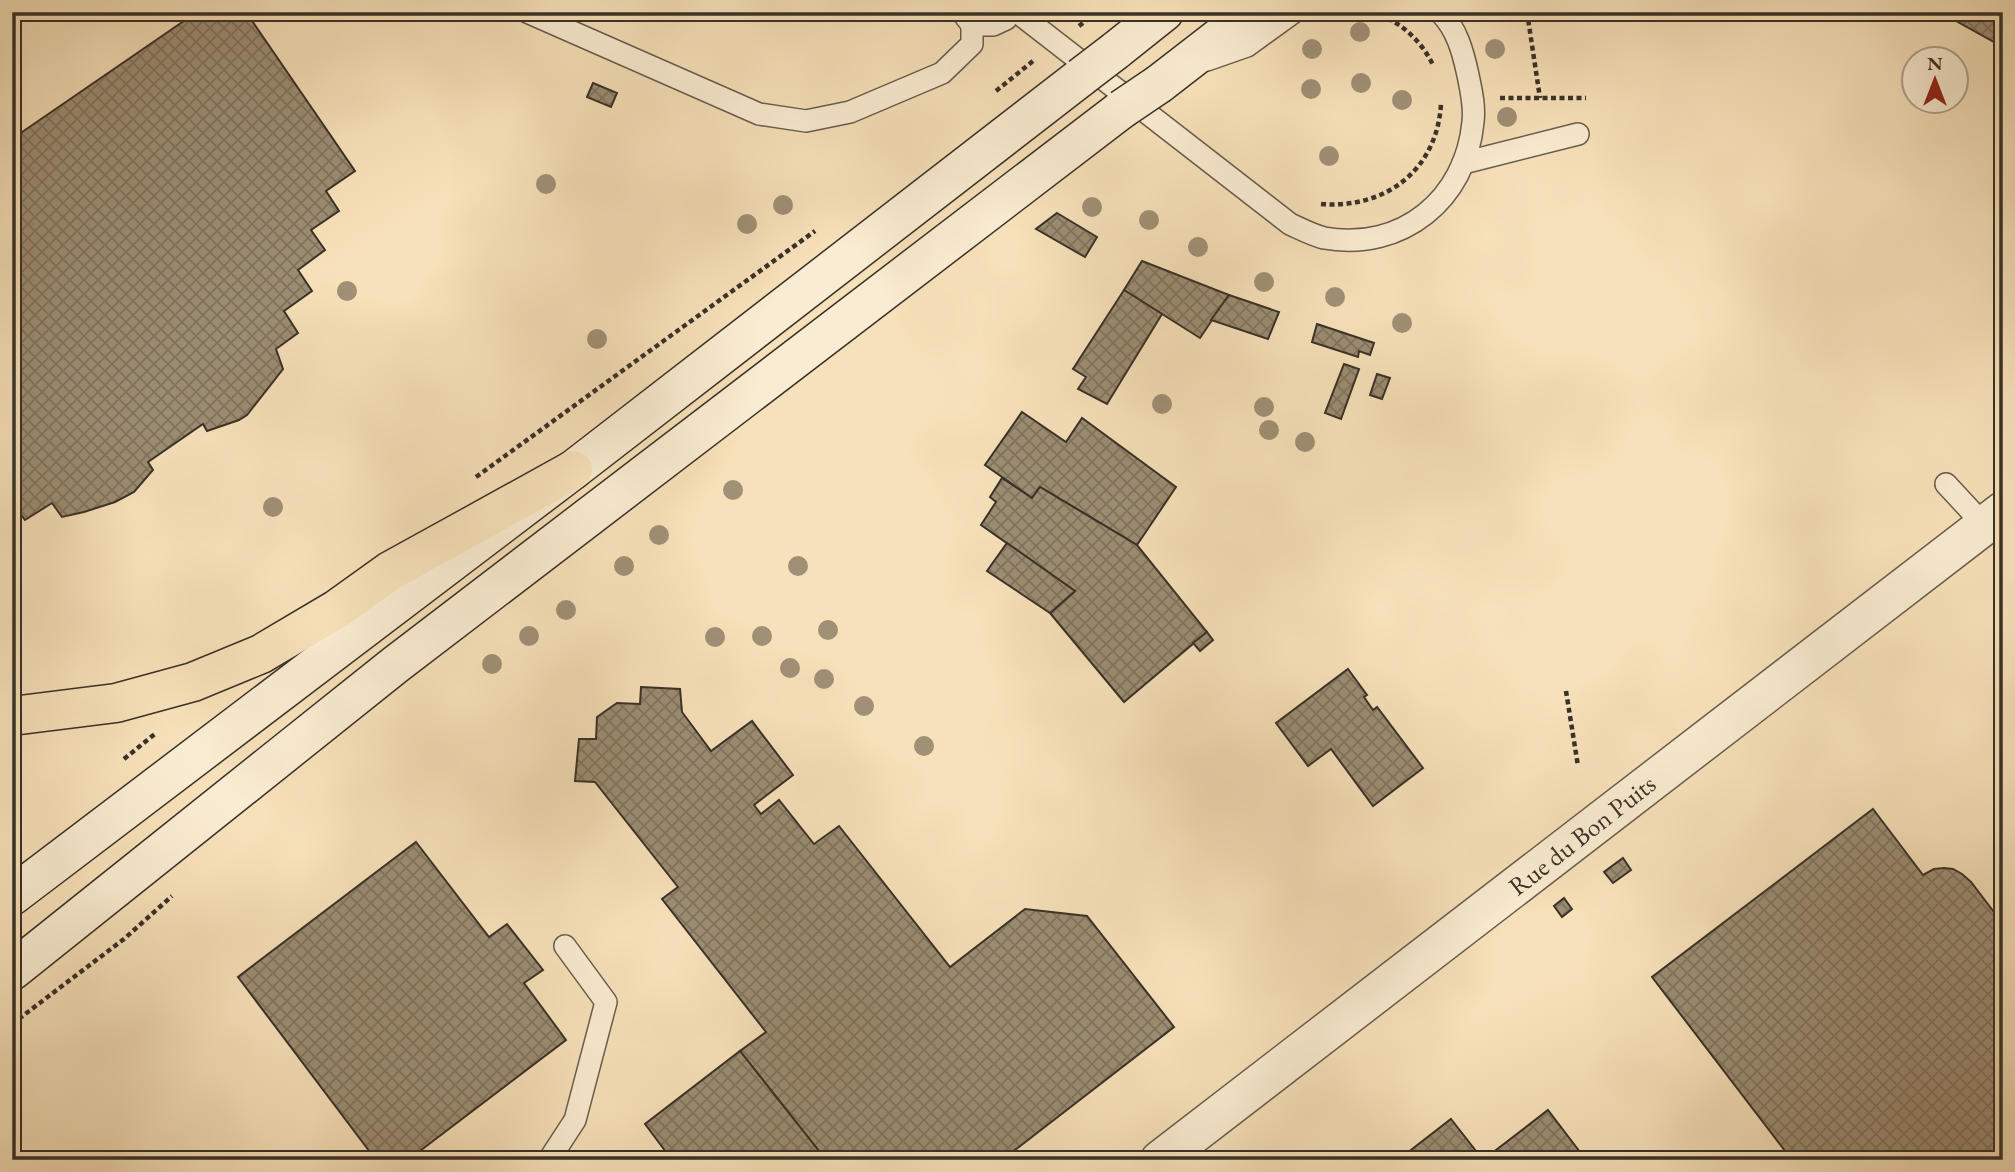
<svg xmlns="http://www.w3.org/2000/svg" width="2015" height="1172" font-family="'EB Garamond',serif">
  <style>
    .building { fill: url(#building-cross-hatch); stroke: #393127; stroke-width: 2 }
    .lines { fill: none; stroke-linecap: round; stroke-linejoin: round }
    .lane-casing { stroke: #685d4c; stroke-width: 24 }
    .street-casing { stroke: #685d4c; stroke-width: 41 }
    .secondary-casing { stroke: #393127; stroke-width: 41 }
    .highway-casing { stroke: #393127; stroke-width: 41 }
    .path { stroke: #393127; stroke-width: 4.5; stroke-dasharray: 5 3.5; stroke-linecap: butt }
    .lane { stroke: #faecd2; stroke-width: 21 }
    .street { stroke: #faecd2; stroke-width: 38 }
    .secondary { stroke: #faecd2; stroke-width: 38 }
    .highway { stroke: #f7e1ba; stroke-width: 38 }
    .secondary-bridge-casing { stroke: #393127; stroke-width: 41; stroke-linecap: butt }
    .secondary-bridge { stroke: #faecd2; stroke-width: 38 }
    .tree { fill: #a09076 }
    .labels { text-anchor: middle; dominant-baseline: central; stroke-width: 6; stroke-linejoin: round; paint-order: stroke }
    .street-label { font-size: 26px; fill: #393127; stroke: #faecd2 }
  </style>
  <defs>
    <pattern id="building-cross-hatch" width="8" height="8" patternUnits="userSpaceOnUse" patternTransform="scale(1.75)"><rect width="8" height="8" fill="#9c8d73"/><path d="M0 0l8 8M0 8l8-8" fill="none" stroke="#80745e"/></pattern>
  </defs>
  <rect width="100%" height="100%" fill="#f7e1ba"/>
  <filter id="stains"><feTurbulence type="fractalNoise" baseFrequency=".00286" numOctaves="4"/><feColorMatrix values="0 0 0 0 .2 0 0 0 0 .09 0 0 0 0 .02 0 0 0 .5 -.17"/></filter>
  <radialGradient id="worn" r=".72"><stop offset=".6" stop-color="#630" stop-opacity="0"/><stop offset="1" stop-color="#630" stop-opacity=".3"/></radialGradient>
  <g class="building">
    <path d="M197,12H246L355,171L326,191L339,211L311,230L325,250L298,270L312,291L284,311L298,333L276,349L283,369L247,415L239,420L207,431L203,424L148,462L153,470L134,492L115,502L84,512L62,517L52,503L25,520L12,503V139Z"/>
    <path d="M1940,12H2003V47Z"/>
    <path d="M593,83L617,93L611,107L587,97Z"/>
    <path d="M1057,213L1097,237L1085,257L1036,229Z"/>
    <path d="M1142,261L1229,295L1200,338L1124,290Z"/>
    <path d="M1124,290L1162,314L1107,404L1078,389L1086,377L1073,369Z"/>
    <path d="M1229,295L1279,312L1268,339L1211,320Z"/>
    <path d="M1317,324L1374,343L1370,355L1359,351L1358,357L1312,342Z"/>
    <path d="M1344,364L1359,369L1341,419L1325,413Z"/>
    <path d="M1377,374L1390,378L1382,399L1370,395Z"/>
    <path d="M1022,412L1066,442L1082,418L1176,487L1137,545L1040,487L1032,498L985,465Z"/>
    <path d="M1002,478L1032,498L1040,487L1137,545L1207,632L1124,702L1050,613L1075,591L981,525L996,502L990,497Z"/>
    <path d="M1007,543L1075,591L1050,613L987,571Z"/>
    <path d="M1207,632L1213,640L1200,651L1193,643Z"/>
    <path d="M1348,669L1367,695L1364,697L1373,710L1377,707L1423,768L1373,806L1331,749L1308,766L1276,723Z"/>
    <path d="M641,687L680,689L682,712L711,751L752,721L793,775L754,805L761,814L779,800L814,844L839,826L950,967L1025,909L1087,916L1174,1027L1002,1160H826L740,1051L766,1032L662,899L678,887L595,782L575,781L579,739H596L597,717L617,703L640,704Z"/>
    <path d="M1873,809L1923,875L1934,869L1944,868L1953,869L1962,874L1971,882L2003,924V1160H1792L1652,977Z"/>
    <path d="M416,842L489,937L507,924L543,970L524,983L566,1040L408,1160H376L238,977Z"/>
    <path d="M1623,858L1631,870L1613,883L1604,872Z"/>
    <path d="M1564,898L1572,909L1562,917L1554,906Z"/>
    <path d="M740,1051L826,1160H672L645,1124Z"/>
    <path d="M1548,1110L1586,1160H1483Z"/>
    <path d="M1451,1119L1483,1160H1398Z"/>
  </g>
  <g class="lines">
    <defs>
      <g id="lane">
        <path d="M527,12L759,114L806,121L850,112L942,73L972,44V25"/>
        <path d="M962,12L972,25H993L1006,19"/>
        <path d="M1017,12L1290,224C1301,229 1312,235 1324,238C1402,252 1466,199 1473,122C1475,106 1471,90 1468,75C1463,52 1457,29 1440,12"/>
        <path d="M1207,60L1247,46L1294,12"/>
        <path d="M1463,163L1578,134"/>
        <path d="M1946,484L1985,526"/>
        <path d="M549,1160L575,1120L606,1002L565,946"/>
      </g>
      <path id="street" d="M1160,1160L2003,511"/>
      <g id="secondary">
        <path d="M1115,51L1164,12"/>
        <path d="M1159,84L1252,12"/>
        <path d="M12,896L573,470L1081,77"/>
        <path d="M12,971L395,665L1122,109"/>
      </g>
      <path id="highway" d="M12,716L116,703L193,682L261,654L337,609L390,571L573,470"/>
    </defs>
    <use href="#lane" class="lane-casing"/>
    <use href="#street" class="street-casing"/>
    <use href="#secondary" class="secondary-casing"/>
    <use href="#highway" class="highway-casing"/>
    <g class="path">
      <path d="M1372,12C1399,20 1421,40 1433,65"/>
      <path d="M1527,12L1540,98"/>
      <path d="M1832,12L1841,17"/>
      <path d="M1079,26L1097,12"/>
      <path d="M996,91L1033,61"/>
      <path d="M1500,98H1586"/>
      <path d="M1321,204C1386,209 1437,170 1441,104"/>
      <path d="M476,477L815,231"/>
      <path d="M1566,691L1578,766"/>
      <path d="M124,759L156,733"/>
      <path d="M12,1024L124,939L172,896"/>
    </g>
    <use href="#lane" class="lane"/>
    <use href="#street" class="street"/>
    <use href="#secondary" class="secondary"/>
    <use href="#highway" class="highway"/>
    <defs>
      <g id="secondary-bridge">
        <path d="M1081,77L1115,51"/>
        <path d="M1122,109L1159,84"/>
      </g>
    </defs>
    <use href="#secondary-bridge" class="secondary-bridge-casing"/>
    <use href="#secondary-bridge" class="secondary-bridge"/>
  </g>
  <g class="tree">
    <circle cx="1360" cy="32" r="10"/>
    <circle cx="1312" cy="49" r="10"/>
    <circle cx="1495" cy="49" r="10"/>
    <circle cx="1361" cy="83" r="10"/>
    <circle cx="1311" cy="89" r="10"/>
    <circle cx="1402" cy="100" r="10"/>
    <circle cx="1507" cy="117" r="10"/>
    <circle cx="1329" cy="156" r="10"/>
    <circle cx="546" cy="184" r="10"/>
    <circle cx="783" cy="205" r="10"/>
    <circle cx="1092" cy="207" r="10"/>
    <circle cx="1149" cy="220" r="10"/>
    <circle cx="747" cy="224" r="10"/>
    <circle cx="1198" cy="247" r="10"/>
    <circle cx="1264" cy="282" r="10"/>
    <circle cx="347" cy="291" r="10"/>
    <circle cx="1335" cy="297" r="10"/>
    <circle cx="1402" cy="323" r="10"/>
    <circle cx="597" cy="339" r="10"/>
    <circle cx="1162" cy="404" r="10"/>
    <circle cx="1264" cy="407" r="10"/>
    <circle cx="1269" cy="430" r="10"/>
    <circle cx="1305" cy="442" r="10"/>
    <circle cx="733" cy="490" r="10"/>
    <circle cx="273" cy="507" r="10"/>
    <circle cx="659" cy="535" r="10"/>
    <circle cx="624" cy="566" r="10"/>
    <circle cx="798" cy="566" r="10"/>
    <circle cx="566" cy="610" r="10"/>
    <circle cx="828" cy="630" r="10"/>
    <circle cx="529" cy="636" r="10"/>
    <circle cx="762" cy="636" r="10"/>
    <circle cx="715" cy="637" r="10"/>
    <circle cx="492" cy="664" r="10"/>
    <circle cx="790" cy="668" r="10"/>
    <circle cx="824" cy="679" r="10"/>
    <circle cx="864" cy="706" r="10"/>
    <circle cx="924" cy="746" r="10"/>
  </g>
  <g class="labels">
    <g class="street-label">
      <text transform="translate(1582 835) rotate(-38)">Rue du Bon Puits</text>
    </g>
  </g>
  <rect width="2015" height="1172" fill="none" stroke="#f7e1ba" stroke-width="42"/>
  <rect x="14" y="14" width="1987" height="1144" fill="none" stroke="#393127" stroke-width="3.5"/>
  <rect x="21" y="21" width="1973" height="1130" fill="none" stroke="#393127" stroke-width="2"/>
  <g transform="translate(1935 80)"><circle r="33" fill="#faecd2" stroke="#ada18e" stroke-width="2"/>
  <path d="M0-5L12 26L0 18L-12 26Z" fill="#8f2418"/>
  <text y="-10" font-size="19" font-weight="bold" text-anchor="middle" fill="#393127">N</text>
  </g>
  <rect width="100%" height="100%" filter="url(#stains)"/>
  <rect width="100%" height="100%" fill="url(#worn)"/>
</svg>
